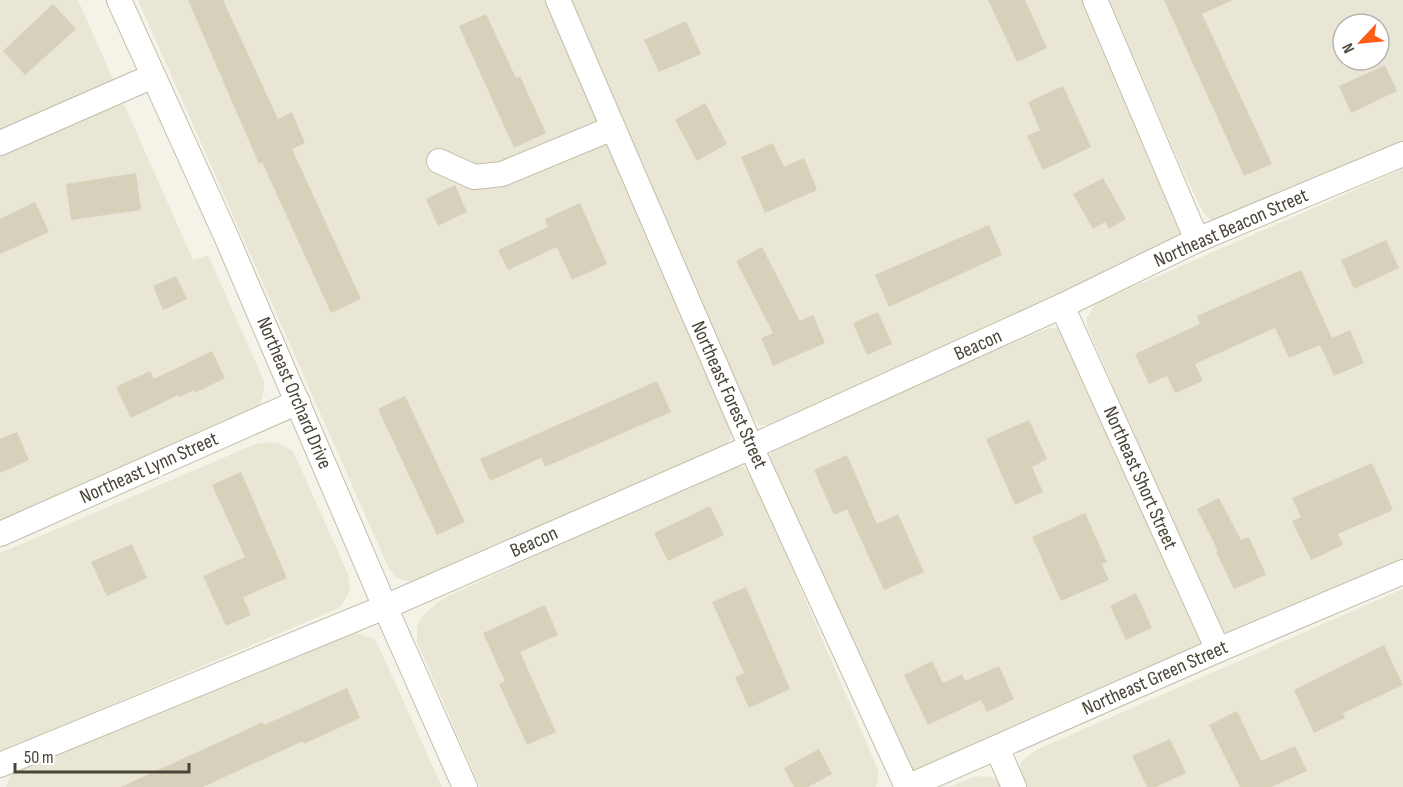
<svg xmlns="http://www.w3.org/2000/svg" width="1403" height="787" font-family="'Sofia Sans Condensed',sans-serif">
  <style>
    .residential { fill: #e9e6d5; fill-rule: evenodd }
    .building { fill: #d7d1bc }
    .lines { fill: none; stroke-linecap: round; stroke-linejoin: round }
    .minor-casing { stroke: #c1bdaa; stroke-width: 26 }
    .minor { stroke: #fff; stroke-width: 24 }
    .labels { text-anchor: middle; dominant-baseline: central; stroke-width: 6; stroke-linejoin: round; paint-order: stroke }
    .street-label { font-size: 20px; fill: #494436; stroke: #fff }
  </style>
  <rect width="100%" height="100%" fill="#f5f3e8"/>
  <g class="residential">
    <path d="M0,0H78L193,260L208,255L264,381V388L260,406L0,527Z"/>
    <path d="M138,0H545L730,424L733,433L729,441L723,448L412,581L402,580L395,577L389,569Z"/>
    <path d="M568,0H1086L1182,228L1181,233L1173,244L772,425H761L756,422L749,411Z"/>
    <path d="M1109,0H1403V145L1223,222L1213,220L1206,216L1201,208L1180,164ZM1343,24H1379V60H1343Z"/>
    <path d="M1403,169V563L1228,634L1221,629L1210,610L1087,326V317L1095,305L1101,301Z"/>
    <path d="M1054,328L1061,329L1201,636L1200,645L1195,652L915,771L907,768L771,464L770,455L777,445L1046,329Z"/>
    <path d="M269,442L279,443L293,451L348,574L350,587L347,597L339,608L5,750H0V553L256,444Z"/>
    <path d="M733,466L743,467L753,477L878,770V780L876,787H480L417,642V626L422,616L437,603L450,595Z"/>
    <path d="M1403,589V787H1027L1020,771L1021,762L1036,750Z"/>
    <path d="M354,632L374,639L379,647L442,787H6L12,773L25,766Z"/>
    <path d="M982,776L991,777L997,780L1001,787H949L971,778Z"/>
  </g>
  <g class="building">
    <path d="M188,0H223L278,119L292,112L305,143L292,149L361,299L331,313L262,162L259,164Z"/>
    <path d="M988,0H1025L1047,48L1017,62Z"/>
    <path d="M1164,0H1233L1202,14L1272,164L1244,176Z"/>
    <path d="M53,4L76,29L25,75L3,51Z"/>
    <path d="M486,14L516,78L520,76L546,133L514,148L459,26Z"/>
    <path d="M686,21L701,54L659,72L644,40Z"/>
    <path d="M1385,65L1397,91L1351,113L1339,86Z"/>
    <path d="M1063,86L1091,147L1043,170L1027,136L1040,130L1028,102Z"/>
    <path d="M705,103L727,144L697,161L675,120Z"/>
    <path d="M773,143L784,167L804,158L817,190L765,213L741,157Z"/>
    <path d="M136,173L141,210L71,220L66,184Z"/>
    <path d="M1103,178L1126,219L1109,229L1105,222L1093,229L1073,194Z"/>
    <path d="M455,185L467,212L438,226L426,199Z"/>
    <path d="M35,202L49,232L0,254V219Z"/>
    <path d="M580,203L607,264L572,280L557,247L508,270L498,250L548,227L545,219Z"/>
    <path d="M989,225L1002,255L889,307L875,275Z"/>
    <path d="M1386,240L1399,268L1354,289L1341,260Z"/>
    <path d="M762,247L800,321L813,315L825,343L773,366L761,338L773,333L736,261Z"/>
    <path d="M1301,270L1332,338L1350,330L1364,363L1334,376L1320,345L1289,358L1275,328L1195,364L1203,381L1175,393L1167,376L1149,384L1135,354L1200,324L1197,316Z"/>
    <path d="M176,276L187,299L163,310L153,286Z"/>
    <path d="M878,312L892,344L867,355L853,323Z"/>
    <path d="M212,351L225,378L195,393L194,390L179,397L178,395L131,418L116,387L150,371L154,379Z"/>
    <path d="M657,381L671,412L545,467L541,458L490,481L480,459Z"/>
    <path d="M405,396L465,522L437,535L378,409Z"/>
    <path d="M1029,420L1047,459L1032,467L1043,492L1015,505L986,439Z"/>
    <path d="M17,432L29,460L0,473V439Z"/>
    <path d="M847,455L877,524L898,514L924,572L884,590L847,509L834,515L814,470Z"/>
    <path d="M1372,463L1393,510L1338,534L1343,545L1311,560L1292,521L1301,517L1292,498Z"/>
    <path d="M241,472L287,578L243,597L251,615L226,626L203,576L245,557L212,485Z"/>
    <path d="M1219,498L1241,540L1249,537L1266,575L1234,589L1216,552L1218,551L1197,509Z"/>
    <path d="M710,506L724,535L668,561L654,533Z"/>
    <path d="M1085,513L1107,562L1102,564L1109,580L1061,601L1032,537Z"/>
    <path d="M132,544L147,578L107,596L91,562Z"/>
    <path d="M746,587L790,689L749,708L735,677L744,673L712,602Z"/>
    <path d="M1136,593L1152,628L1126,640L1110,606Z"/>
    <path d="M545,605L558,635L520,652L556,732L527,745L499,684L505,681L483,633Z"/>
    <path d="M1384,645L1403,685L1343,713L1345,718L1314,733L1294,690Z"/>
    <path d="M932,661L943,683L962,674L965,681L999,666L1014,699L987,712L981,700L928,725L904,675Z"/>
    <path d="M347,688L360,718L304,744L303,741L203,787H121L263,722L264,725Z"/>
    <path d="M1237,711L1261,761L1295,746L1307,771L1271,787H1240L1209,725Z"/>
    <path d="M1170,739L1186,773L1156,787H1147L1132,756Z"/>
    <path d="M819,749L832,774L808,787H794L784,768Z"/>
  </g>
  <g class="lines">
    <defs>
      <g id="minor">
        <path d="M119,0L226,236L385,607L465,787"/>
        <path d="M558,0L751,447L907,787"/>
        <path d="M1095,0L1197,240"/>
        <path d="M0,143L153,76"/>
        <path d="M439,161L474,177L502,174L613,128"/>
        <path d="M1062,306L1218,650"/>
        <path d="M0,534L298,402"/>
        <path d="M997,748L1014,787"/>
        <path d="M0,765L385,607L751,447L1062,306L1197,240L1403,154"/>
        <path d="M907,787L1218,650L1403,572"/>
      </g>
    </defs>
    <use href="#minor" class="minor-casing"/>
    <use href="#minor" class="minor"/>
  </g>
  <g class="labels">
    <g class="street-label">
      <text transform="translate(1231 228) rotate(-24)">Northeast Beacon Street</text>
      <text transform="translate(978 345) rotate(-24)">Beacon</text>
      <text transform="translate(294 393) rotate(67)">Northeast Orchard Drive</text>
      <text transform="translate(729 395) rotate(66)">Northeast Forest Street</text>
      <text transform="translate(149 468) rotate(-24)">Northeast Lynn Street</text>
      <text transform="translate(1140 478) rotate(66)">Northeast Short Street</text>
      <text transform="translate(534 542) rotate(-24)">Beacon</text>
      <text transform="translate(1155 678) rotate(-24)">Northeast Green Street</text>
    </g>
  </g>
  <g transform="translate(1361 42) rotate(244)"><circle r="28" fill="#ffffff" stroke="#b6b4af" stroke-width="1.5"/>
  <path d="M0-4.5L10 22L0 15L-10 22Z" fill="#ff5c14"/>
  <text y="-9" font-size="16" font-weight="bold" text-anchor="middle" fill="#494436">N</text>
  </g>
  <path d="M15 763v9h174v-9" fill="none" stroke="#494436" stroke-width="3"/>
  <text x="24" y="763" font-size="18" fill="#494436" stroke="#ffffff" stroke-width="4.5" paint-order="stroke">50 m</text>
</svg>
